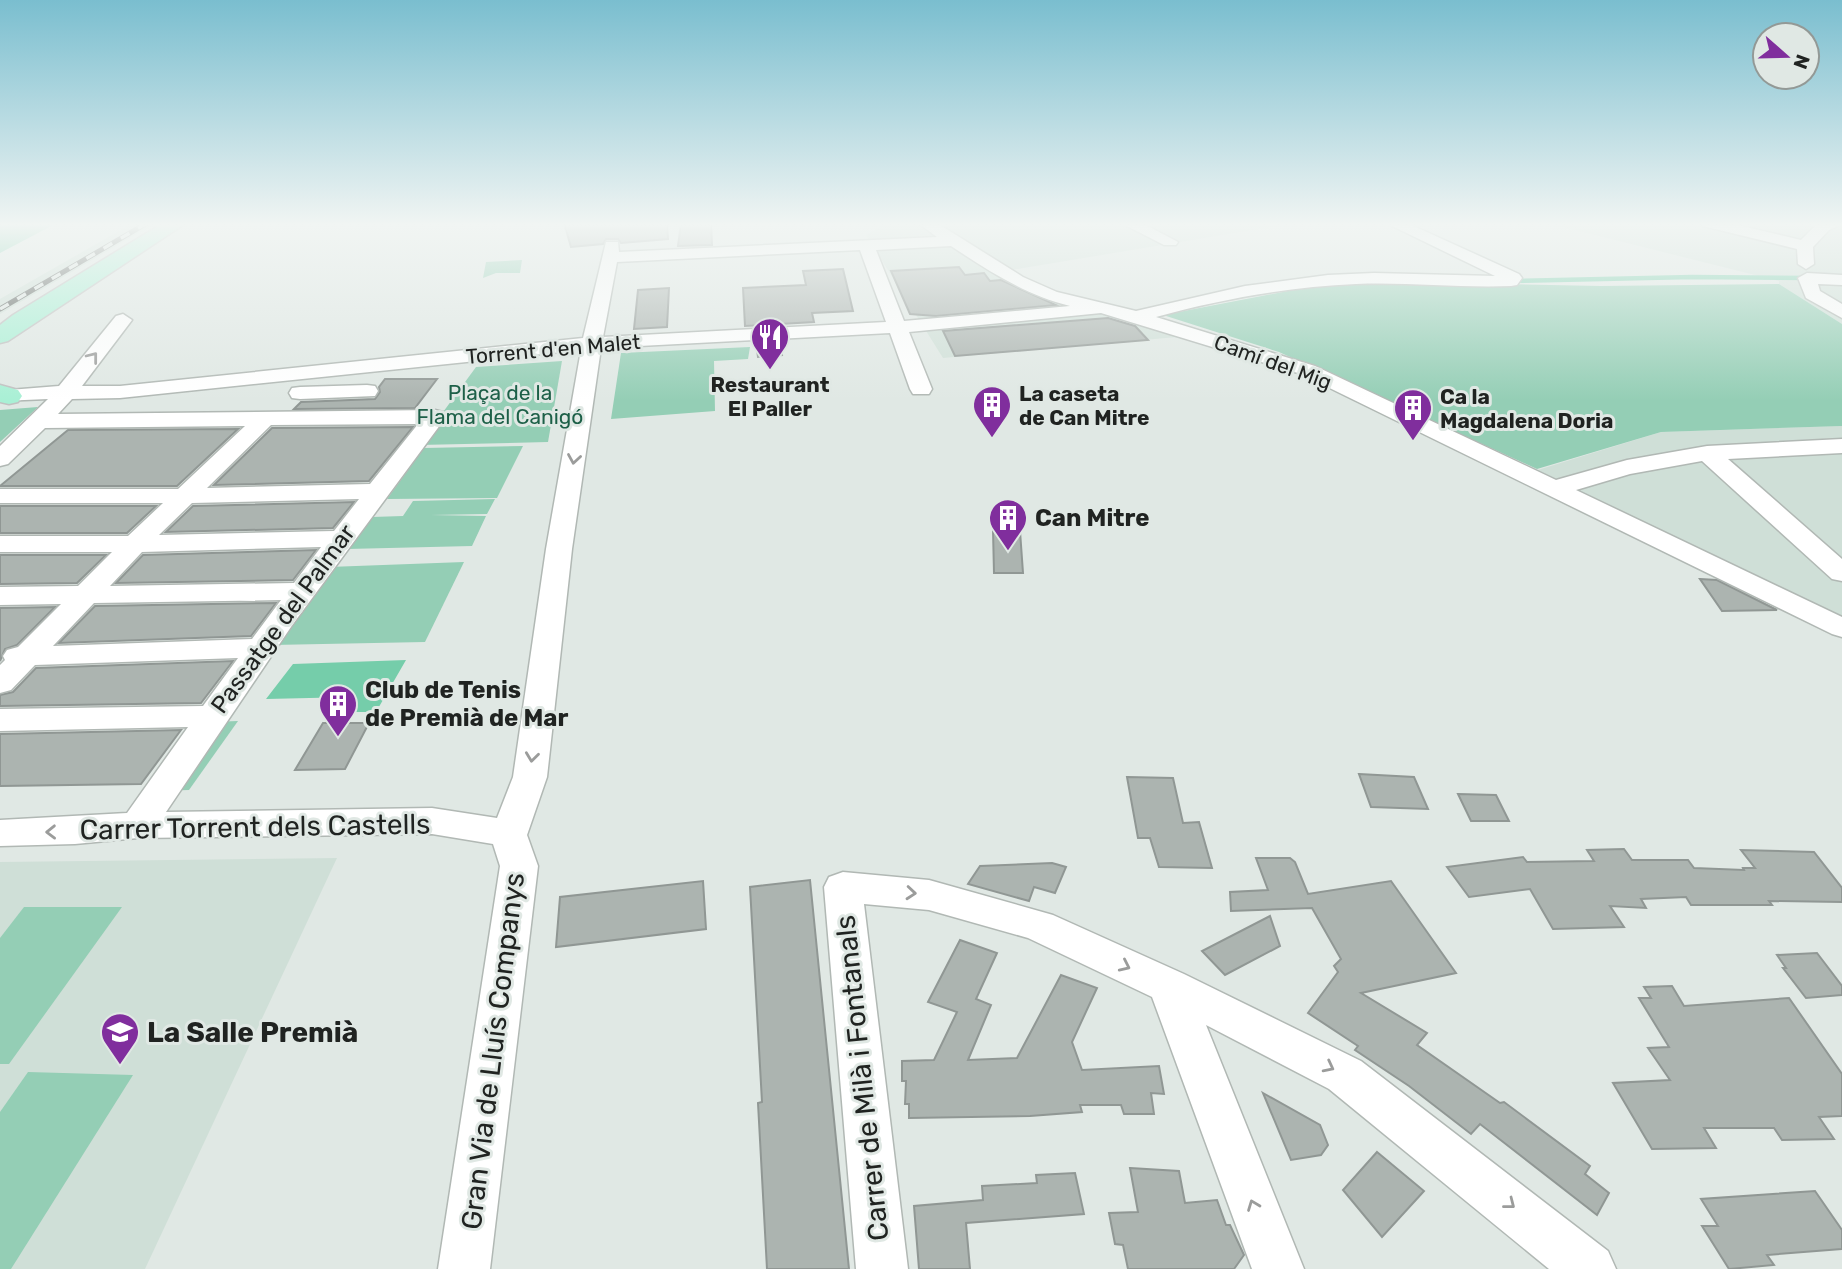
<svg xmlns="http://www.w3.org/2000/svg" width="1842" height="1269" font-family="Rubik,sans-serif">
  <style>
    .built { fill: #cfdfd7 }
    .green { fill: #94ceb5 }
    .water { fill: #75cdaa }
    .lines { fill: none; stroke-linecap: round; stroke-linejoin: round }
    .stream { stroke: #75cdaa; stroke-width: 4.5 }
    .building { fill: #acb4b0; stroke: #909794; stroke-width: 2 }
    .minor-casing { stroke: #b1b8b4; stroke-width: 3 }
    .major-casing { stroke: #c1c1c1; stroke-width: 3 }
    .minor { fill: #fff; fill-rule: evenodd }
    .major { fill: #a9f0d5; fill-rule: evenodd }
    .rail-casing { stroke: #5c615e; stroke-width: 5 }
    .rail { stroke: #e0e8e4; stroke-width: 3.5; stroke-dasharray: 10; stroke-linecap: butt }
    .oneway { stroke: #9b9c9b }
    .labels { text-anchor: middle; dominant-baseline: central; stroke-width: 6; stroke-linejoin: round; paint-order: stroke }
    .far-street-label { font-size: 21px; fill: #202321; stroke: #e0e8e4 }
    .far-poi-label { font-size: 21px; font-weight: bold; fill: #202321; stroke: #e0e8e4; text-anchor: start }
    .far-park-label { font-size: 21px; fill: #1d6048; stroke: #e0e8e4 }
    .poi-label { font-size: 24px; font-weight: bold; fill: #202321; stroke: #e0e8e4; text-anchor: start }
    .street-label { font-size: 24px; fill: #202321; stroke: #e0e8e4 }
    .near-street-label { font-size: 28px; fill: #202321; stroke: #e0e8e4 }
    .near-poi-label { font-size: 28px; font-weight: bold; fill: #202321; stroke: #e0e8e4; text-anchor: start }
  </style>
  <rect width="100%" height="100%" fill="#e0e8e4"/>
  <g class="built">
    <path d="M133,223H155L0,314V299Z"/>
    <path d="M887,223H1295L993,273L1188,336L943,358L866,235Z"/>
    <path d="M1547,223H1842V324L1779,284V281Z"/>
    <path d="M1842,426V635L1518,476L1661,432Z"/>
    <path d="M337,858L145,1269H0V862Z"/>
  </g>
  <g class="green">
    <path d="M522,260L520,273H496L483,278L486,262Z"/>
    <path d="M1363,281L1601,286L1779,284L1842,324V426L1661,432L1537,469L1279,352L1163,315L1298,289Z"/>
    <path d="M750,347L748,359L714,361L715,411L611,419L621,353Z"/>
    <path d="M562,361L548,442L419,445L476,367Z"/>
    <path d="M38,407L0,442V410Z"/>
    <path d="M523,446L497,498L387,499L424,448Z"/>
    <path d="M495,499L487,514L431,515L486,516L472,546L347,549L372,517L403,516L413,501Z"/>
    <path d="M464,562L425,642L272,645L329,567Z"/>
    <path d="M238,721L189,790L157,791L211,722Z"/>
    <path d="M24,907H122L9,1064H0V938Z"/>
    <path d="M28,1072L133,1075L11,1269H0V1112Z"/>
  </g>
  <g class="water">
    <path d="M0,223H57L0,253Z"/>
    <path d="M406,660L376,712H346L353,697L266,699L293,664Z"/>
  </g>
  <g class="lines">
    <path class="stream" d="M1511,281L1692,277L1807,278"/>
  </g>
  <g class="building">
    <path d="M564,223H667L668,239L621,243L618,239H606L603,244L571,247Z"/>
    <path d="M681,223H711L712,245L678,246Z"/>
    <path d="M959,267L965,275L984,273L990,281L1001,280L1056,305L936,316L910,314L891,271Z"/>
    <path d="M843,269L853,311L812,313L814,322L745,326L743,288L806,285L803,271Z"/>
    <path d="M669,288L667,327L634,329L638,290Z"/>
    <path d="M1108,318L1135,326L1148,340L955,356L943,331Z"/>
    <path d="M780,341L782,355L758,357L756,343Z"/>
    <path d="M385,379H437L415,408L294,409L301,402L375,399L380,392L379,387Z"/>
    <path d="M413,427L369,481L214,485L272,428Z"/>
    <path d="M238,429L177,486H0L68,430Z"/>
    <path d="M354,502L333,528L166,532L193,506Z"/>
    <path d="M0,506H156L127,533H0Z"/>
    <path d="M993,530L1020,531L1023,573H994Z"/>
    <path d="M316,550L293,580L116,583L143,555Z"/>
    <path d="M0,555H106L77,583L0,584Z"/>
    <path d="M1700,579L1717,580L1777,610L1722,611Z"/>
    <path d="M276,603L251,636L59,643L95,606Z"/>
    <path d="M55,607L17,645L5,649L0,661V608Z"/>
    <path d="M233,661L201,703L0,706V695L13,692L36,668Z"/>
    <path d="M323,723H369L345,769L295,770Z"/>
    <path d="M181,730L141,784L0,786V734Z"/>
    <path d="M1359,774L1414,777L1428,809L1371,807Z"/>
    <path d="M1127,777L1173,778L1183,823L1199,822L1212,868L1159,867L1150,838H1138Z"/>
    <path d="M1458,794L1496,795L1509,821H1471Z"/>
    <path d="M1624,849L1632,860H1688L1694,868L1744,870L1743,868H1755L1741,850L1814,852L1842,888V902L1769,901L1772,905H1691L1686,897L1641,899L1646,908L1610,906L1624,927L1553,929L1530,889L1469,897L1447,867L1523,857L1527,862L1594,861L1587,850Z"/>
    <path d="M1256,858H1290L1295,862L1308,894L1391,881L1456,973L1361,993L1427,1033L1417,1045L1500,1103L1504,1102L1590,1166L1585,1174L1609,1193L1597,1215L1480,1124L1471,1134L1409,1086L1355,1050L1358,1046L1308,1013L1338,972L1334,966L1341,959L1312,908L1231,911L1230,892L1268,890Z"/>
    <path d="M1052,863L1066,867L1055,893L1034,887L1029,901L968,884L980,866Z"/>
    <path d="M810,880L849,1269H767L758,1103L762,1102L750,887Z"/>
    <path d="M703,881L706,929L556,947L560,897Z"/>
    <path d="M1270,916L1280,946L1225,975L1202,951Z"/>
    <path d="M960,940L997,953L976,999L991,1005L968,1060L1017,1058L1061,975L1097,988L1072,1042L1082,1070L1159,1066L1164,1094L1151,1093L1154,1114H1124L1121,1105H1080L1082,1112L1030,1116L909,1118V1104H905L906,1081H902V1061L934,1060L957,1012L928,1002Z"/>
    <path d="M1817,953L1842,986V995L1806,998L1783,968H1786L1777,955Z"/>
    <path d="M1672,986L1684,1006L1789,998L1842,1074V1116L1819,1117L1834,1139L1782,1140L1774,1128H1704L1716,1148L1652,1149L1613,1083L1670,1080L1648,1048L1669,1047L1639,998H1651L1644,987Z"/>
    <path d="M1263,1093L1320,1125L1328,1145L1321,1155L1291,1160Z"/>
    <path d="M1377,1152L1424,1191L1382,1237L1343,1190Z"/>
    <path d="M1130,1168L1179,1171L1185,1203L1217,1200L1226,1225H1230L1244,1255L1234,1269H1128L1123,1245L1115,1244L1109,1213L1138,1212Z"/>
    <path d="M1075,1173L1084,1214L966,1223L970,1269H919L914,1206L983,1200L982,1186L1037,1183L1036,1175Z"/>
    <path d="M1815,1191L1842,1230V1249L1767,1255L1774,1265L1729,1269L1702,1226H1718L1701,1199Z"/>
  </g>
  <g class="lines">
    <defs>
      <g id="minor">
        <path d="M918,223H937L1023,277L1057,292L1136,311L1245,286L1328,275L1374,273L1495,276L1386,223H1407L1519,274L1522,278L1517,285L1511,286C1459,288 1408,282 1356,284C1289,287 1221,299 1156,317L1315,366L1556,480L1627,460L1707,446L1842,439V453L1728,459L1842,559V581L1832,579L1702,461L1630,474L1576,490L1842,617V637L1832,634L1301,374L1101,313L909,332L932,389L929,394H913L910,389L890,333L601,348L572,549L547,777L527,835L538,866L490,1269H438L500,866L493,844L432,834L138,838L75,844L0,846V820L127,813L188,727L0,731V709L203,706L238,658L35,665L11,690L0,693V665L5,660L3,656L7,650L18,647L61,604L0,605V587L78,586L112,552H0V536H128L163,503H0V489H178L245,426L45,428L8,464L0,466V446L48,399L1,401L0,393L9,390L59,386L116,316L123,314L132,320L82,386H120L583,338L606,242H618L619,252L937,237ZM951,246C989,271 1025,295 1070,306L904,321L876,250ZM860,250L886,322L603,337L617,262ZM581,350L546,549L513,777L497,818L432,808L166,812L293,624L446,417L443,412L435,410L58,414L72,399L120,398ZM418,424L370,484L207,488L271,425ZM359,499L334,531L159,535L192,503ZM321,547L294,583L110,586L142,552ZM281,600L252,639L53,646L94,603Z"/>
        <path d="M1121,223H1142L1178,242L1176,245H1164Z"/>
        <path d="M1700,223H1729L1801,240L1817,224H1842L1829,230L1813,247L1814,264L1806,269L1798,264L1797,249L1703,226Z"/>
        <path d="M1807,273L1842,275V285L1818,284L1820,291L1842,304V318L1806,298L1798,278Z"/>
        <path d="M367,385L375,386L378,391L375,396L300,399L292,398L289,393L292,388L300,387Z"/>
        <path d="M843,872L929,880L1053,915L1184,974L1361,1061L1608,1251L1616,1269H1549L1329,1089L1206,1025L1304,1269H1252L1152,997L1028,938L929,910L864,904L908,1269H856L824,887L829,877Z"/>
      </g>
      <g id="major">
        <path d="M163,223H186L8,341L0,343V325L13,315Z"/>
        <path d="M0,385L18,390L22,396L18,402L9,404L0,402Z"/>
      </g>
    </defs>
    <use href="#minor" class="minor-casing"/>
    <use href="#major" class="major-casing"/>
    <use href="#minor" class="minor"/>
    <use href="#major" class="major"/>
    <defs>
      <path id="rail" d="M0,309L147,223"/>
    </defs>
    <use href="#rail" class="rail-casing"/>
    <use href="#rail" class="rail"/>
  </g>
  <defs><path id="oneway-chevron" d="M-2-3.5L2.5 0L-2 3.5" fill="none" stroke-width="1.6" stroke-linecap="round" stroke-linejoin="round" transform="scale(1.75)"/></defs>
  <g class="oneway">
    <use href="#oneway-chevron" transform="translate(93 357) rotate(-52)"/>
    <use href="#oneway-chevron" transform="translate(574 459) rotate(99)"/>
    <use href="#oneway-chevron" transform="translate(532 757) rotate(97)"/>
    <use href="#oneway-chevron" transform="translate(51 832) rotate(179)"/>
    <use href="#oneway-chevron" transform="translate(911 893) rotate(5)"/>
    <use href="#oneway-chevron" transform="translate(1125 966) rotate(25)"/>
    <use href="#oneway-chevron" transform="translate(1329 1067) rotate(27)"/>
    <use href="#oneway-chevron" transform="translate(1510 1204) rotate(38)"/>
    <use href="#oneway-chevron" transform="translate(1253 1205) rotate(-111)"/>
  </g>
  <linearGradient id="sky" x2="0" y2="1"><stop stop-color="#7abecf"/><stop offset="0.56" stop-color="#f1f5f3"/><stop offset="1" stop-color="#f1f5f3" stop-opacity="0"/></linearGradient>
  <rect width="1842" height="401" fill="url(#sky)"/>
  <defs>
    <symbol id="restaurant-pin" viewBox="-11 -11 22 30"><path d="M0 17L-7.5 6A9.5 9.5 0 1 1 7.5 6Z" fill="#802e9d" stroke="#e0e8e4"/><path d="M-5-6h1v4h1v-4h1v4h1v-4h1v5L-1.5 .5V6h-2V.5L-5-1ZM5-6V6H3V1.5H1.5Q1.5-4 5-6Z" fill="#fff"/></symbol>
    <symbol id="building-pin" viewBox="-11 -11 22 30"><path d="M0 17L-7.5 6A9.5 9.5 0 1 1 7.5 6Z" fill="#802e9d" stroke="#e0e8e4"/><path d="M-4-6H4V6H1V3H-1V6H-4ZM-2.5-4.3h1.7v1.8h-1.7ZM.8-4.3h1.7v1.8H.8ZM-2.5-1h1.7V.8h-1.7ZM.8-1h1.7V.8H.8Z" fill="#fff"/></symbol>
    <symbol id="school-pin" viewBox="-11 -11 22 30"><path d="M0 17L-7.5 6A9.5 9.5 0 1 1 7.5 6Z" fill="#802e9d" stroke="#e0e8e4"/><path d="M0-5L7-2L0 1L-7-2ZM-4 1L0 2.5L4 1V4Q0 6-4 4Z" fill="#fff"/></symbol>
  </defs>
  <g fill-rule="evenodd">
    <use href="#restaurant-pin" x="748" y="315" width="44" height="60"/>
    <use href="#building-pin" x="970" y="383" width="44" height="60"/>
    <use href="#building-pin" x="1391" y="386" width="44" height="60"/>
    <use href="#building-pin" x="986" y="496" width="44" height="60"/>
    <use href="#building-pin" x="316" y="682" width="44" height="60"/>
    <use href="#school-pin" x="98" y="1010" width="44" height="60"/>
  </g>
  <g class="labels">
    <g class="far-street-label">
      <text transform="translate(553 349) rotate(-5)">Torrent d'en Malet</text>
      <text transform="translate(1273 362) rotate(20)">Camí del Mig</text>
    </g>
    <g class="far-poi-label">
      <text x="770" y="384" text-anchor="middle">Restaurant<tspan x="770" dy="24">El Paller</tspan></text>
      <text x="1019" y="393">La caseta<tspan x="1019" dy="24">de Can Mitre</tspan></text>
      <text x="1440" y="396">Ca la<tspan x="1440" dy="24">Magdalena Doria</tspan></text>
    </g>
    <g class="far-park-label">
      <text x="500" y="392">Plaça de la<tspan x="500" dy="24">Flama del Canigó</tspan></text>
    </g>
    <g class="poi-label">
      <text x="1035" y="518">Can Mitre</text>
      <text x="365" y="690">Club de Tenis<tspan x="365" dy="28">de Premià de Mar</tspan></text>
    </g>
    <g class="street-label">
      <text transform="translate(283 619) rotate(-54)">Passatge del Palmar</text>
    </g>
    <g class="near-street-label">
      <text transform="translate(255 827) rotate(-1)">Carrer Torrent dels Castells</text>
      <text transform="translate(493 1051) rotate(-83)">Gran Via de Lluís Companys</text>
      <text transform="translate(862 1078) rotate(-96)">Carrer de Milà i Fontanals</text>
    </g>
    <g class="near-poi-label">
      <text x="147" y="1032">La Salle Premià</text>
    </g>
  </g>
  <g transform="translate(1786 56) rotate(110)"><circle r="33" fill="#e0e8e4" stroke="#939996" stroke-width="2"/>
  <path d="M0-5L12 26L0 18L-12 26Z" fill="#802e9d"/>
  <text y="-10" font-size="19" font-weight="bold" text-anchor="middle" fill="#202321">N</text>
  </g>
</svg>
